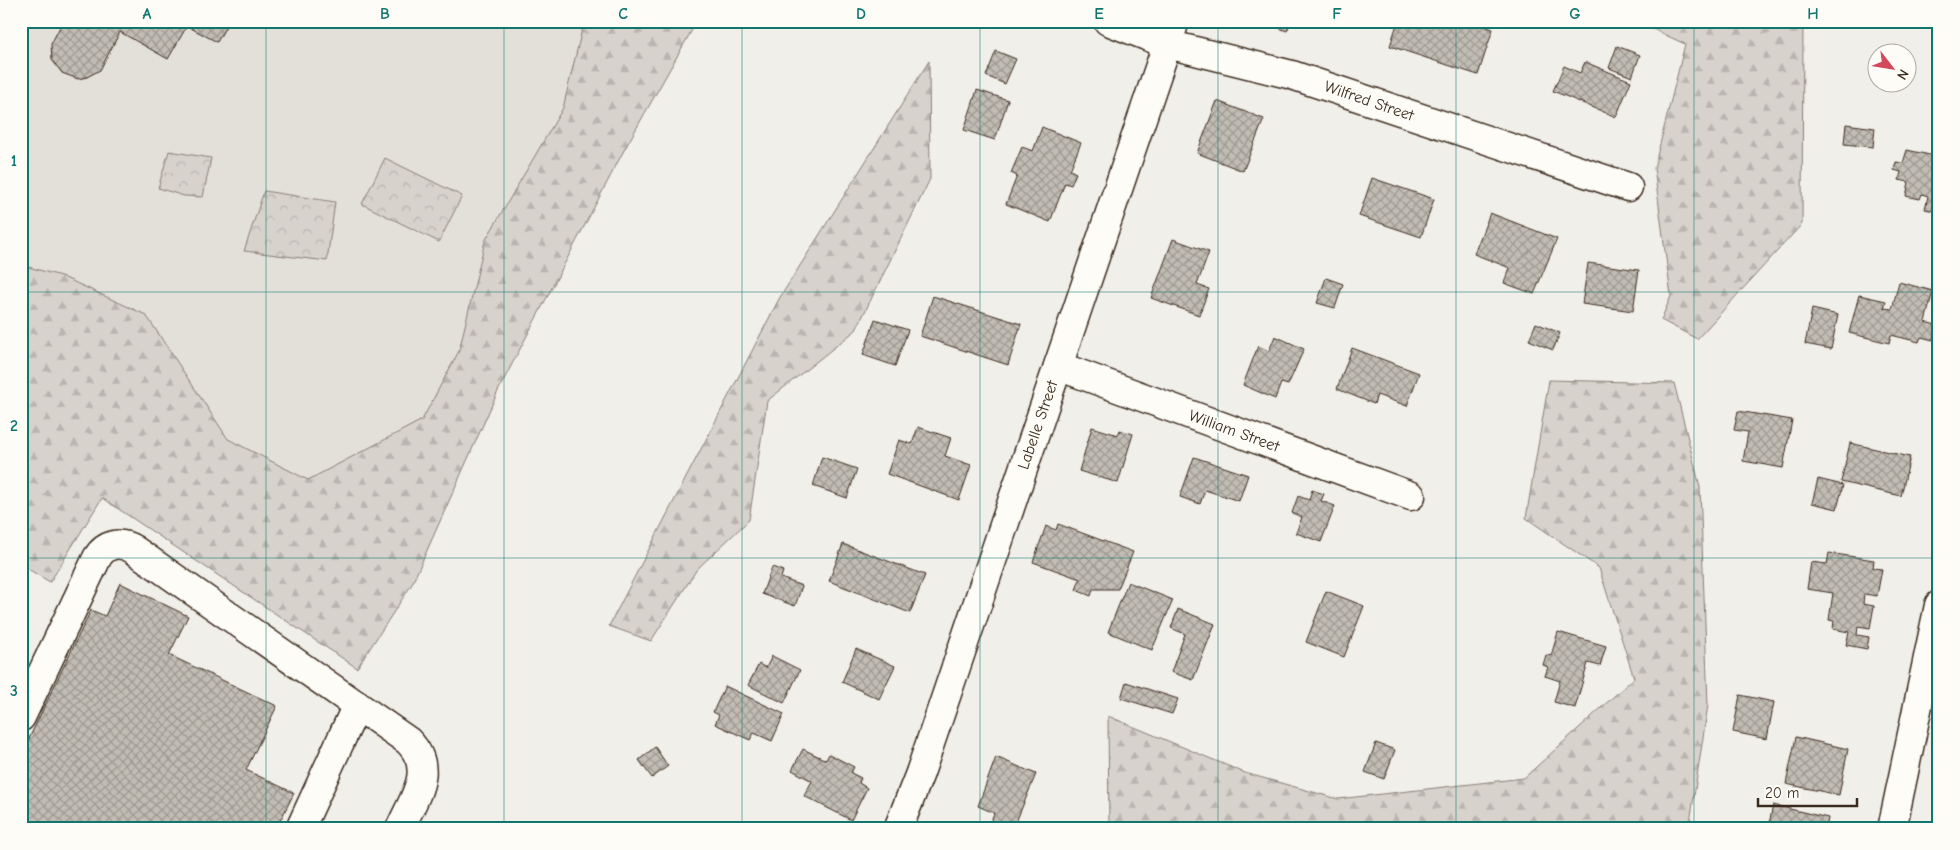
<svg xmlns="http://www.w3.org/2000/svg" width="1960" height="850" font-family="'Comic Neue',sans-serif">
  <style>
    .built { fill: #e3e0da }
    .forest { fill: url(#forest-firs); stroke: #897e75 }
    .park { fill: url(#park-crowns); stroke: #897e75 }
    .building { fill: url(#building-cross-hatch); stroke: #3b2a1e }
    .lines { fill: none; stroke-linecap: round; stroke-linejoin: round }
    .minor-casing { stroke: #3b2a1e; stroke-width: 31 }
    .minor { stroke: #fdfcf7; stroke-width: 28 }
    .grid { fill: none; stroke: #0f766e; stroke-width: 1; stroke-opacity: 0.55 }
    .labels { text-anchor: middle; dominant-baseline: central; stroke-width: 4; stroke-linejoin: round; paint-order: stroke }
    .street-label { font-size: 16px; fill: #3b2a1e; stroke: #fdfcf7 }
    .neatline { fill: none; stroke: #0f766e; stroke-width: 2 }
    .grid-label { font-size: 16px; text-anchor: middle; font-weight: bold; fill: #0f766e }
  </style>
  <defs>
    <pattern id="forest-firs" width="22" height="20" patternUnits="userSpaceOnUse" patternTransform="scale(1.25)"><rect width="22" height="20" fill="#d7d2cc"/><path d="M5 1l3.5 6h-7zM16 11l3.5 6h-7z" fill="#b9b4af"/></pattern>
    <pattern id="park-crowns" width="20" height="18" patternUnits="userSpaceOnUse" patternTransform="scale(1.25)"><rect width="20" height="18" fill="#d7d2cc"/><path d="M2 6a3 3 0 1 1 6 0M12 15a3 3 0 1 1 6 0" fill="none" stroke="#b9b4af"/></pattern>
    <pattern id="building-cross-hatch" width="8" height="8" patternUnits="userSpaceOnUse" patternTransform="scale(1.25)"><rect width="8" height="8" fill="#c1bcb4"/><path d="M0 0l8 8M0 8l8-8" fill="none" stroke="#9e9992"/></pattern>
  </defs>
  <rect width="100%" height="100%" fill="#f1efea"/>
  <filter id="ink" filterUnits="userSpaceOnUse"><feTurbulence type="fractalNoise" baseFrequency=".02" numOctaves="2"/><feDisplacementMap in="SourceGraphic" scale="10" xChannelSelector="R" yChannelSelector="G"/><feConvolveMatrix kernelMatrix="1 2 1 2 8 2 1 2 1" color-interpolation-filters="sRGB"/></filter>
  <g filter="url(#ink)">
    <path class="built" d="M21,21H662L410,514L96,490L78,522L62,568L21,544Z"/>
    <g class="forest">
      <path d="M584,21H697L623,152L499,389L412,584L357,668L102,498L50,582L21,565V265L61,276L146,315L228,439L308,480L422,420L459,351L485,241L563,108Z"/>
      <path d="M1635,21H1803L1802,224L1697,339L1661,320L1671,296L1654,168L1685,44Z"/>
      <path d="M929,61L930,179L856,330L767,401L749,520L697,569L651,641L609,626L779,299Z"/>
      <path d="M1549,380L1674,383L1700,487L1708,705L1689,829H1109L1108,716L1245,773L1338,799L1524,778L1634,678L1599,568L1526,518Z"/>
    </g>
    <g class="park">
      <path d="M169,151L211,158L203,197L184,196L158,188Z"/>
      <path d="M385,158L462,196L439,242L362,204Z"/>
      <path d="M264,191L335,202L327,261L244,251Z"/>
    </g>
    <g class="building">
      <path d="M63,21H229L217,42L187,26L168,59L120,32L100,70L87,77L78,79L62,73L52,60L51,44Z"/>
      <path d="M1260,21H1291L1287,31Z"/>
      <path d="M1398,21H1469L1493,29L1478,75L1390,46Z"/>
      <path d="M1617,46L1640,55L1632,77L1609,68Z"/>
      <path d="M996,51L1016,59L1005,84L986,76Z"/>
      <path d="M1585,62L1631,81L1616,117L1553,91L1564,66L1580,73Z"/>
      <path d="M977,90L1008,100L995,140L964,130Z"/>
      <path d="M1217,101L1264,119L1243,171L1197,153Z"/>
      <path d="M1846,124L1875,128L1873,147L1844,144Z"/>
      <path d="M1042,127L1081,143L1070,170L1076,173L1071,185L1065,183L1050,222L1006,204L1017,176L1011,173L1022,147L1033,151Z"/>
      <path d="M1907,150L1939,157V212L1925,209L1928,196L1922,194L1920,199L1906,196L1909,182L1899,180L1901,172L1894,170L1896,162L1903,163Z"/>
      <path d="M1372,178L1434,199L1421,237L1359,216Z"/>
      <path d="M1490,213L1557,239L1534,294L1504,283L1510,268L1474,254Z"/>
      <path d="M1173,239L1209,252L1197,285L1209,289L1199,315L1151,298Z"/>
      <path d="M1588,263L1639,270L1633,311L1582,304Z"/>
      <path d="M1326,278L1343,284L1335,308L1317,303Z"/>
      <path d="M1899,282L1933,291L1925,322L1936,325L1933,340L1921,337L1919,342L1891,335L1889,343L1849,333L1859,295L1886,301L1884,308L1892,309Z"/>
      <path d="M933,296L1021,324L1008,365L920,336Z"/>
      <path d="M1812,309L1838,315L1831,349L1805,344Z"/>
      <path d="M875,319L908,330L895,366L863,355Z"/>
      <path d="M1536,323L1560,333L1553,350L1529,340Z"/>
      <path d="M1275,336L1304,349L1288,385L1281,383L1275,399L1243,385L1258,346L1269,351Z"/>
      <path d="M1352,348L1419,373L1407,406L1377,395L1374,404L1337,389Z"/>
      <path d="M1738,411L1792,420L1783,468L1743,461L1748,432L1734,430Z"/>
      <path d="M918,427L951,438L945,456L971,465L959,500L887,474L899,440L912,444Z"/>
      <path d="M1092,427L1118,435L1120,430L1133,434L1118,483L1079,471Z"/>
      <path d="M1850,443L1910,457L1901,496L1841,482Z"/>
      <path d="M822,457L857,469L847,498L813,486Z"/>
      <path d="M1194,457L1248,475L1239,501L1205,490L1200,504L1180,497Z"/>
      <path d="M1818,479L1843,485L1837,509L1812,503Z"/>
      <path d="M1312,490L1324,494L1321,501L1335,506L1321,542L1296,533L1302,517L1292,513L1298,496L1309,500Z"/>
      <path d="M1058,524L1133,552L1118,589H1093L1091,596L1076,590L1080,579L1033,562L1046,526L1056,530Z"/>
      <path d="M843,544L925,575L910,613L829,581Z"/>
      <path d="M1829,553L1874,560L1873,568L1882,569L1877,596L1864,594L1863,604L1874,606L1870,628L1858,626L1857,635L1869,637L1867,649L1846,645L1849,632L1833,629L1834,621L1829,620L1833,593L1807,589L1811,562L1827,564Z"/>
      <path d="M772,567L783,571L781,578L802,586L795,606L762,594Z"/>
      <path d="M1128,582L1173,600L1152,650L1108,632Z"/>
      <path d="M120,583L188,616L169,655L277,706L246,770L294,793L276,829L21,828V755L91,610L105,616Z"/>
      <path d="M1326,591L1364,606L1344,657L1306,642Z"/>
      <path d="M1178,609L1215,624L1193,680L1171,672L1185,634L1171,628Z"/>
      <path d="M1558,632L1606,646L1600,666L1588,663L1575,708L1554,702L1560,681L1545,676L1548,667L1543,665L1546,655L1551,656Z"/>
      <path d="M856,649L895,666L879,699L842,682Z"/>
      <path d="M772,656L800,670L784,703L748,685L759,664L766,668Z"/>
      <path d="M1126,682L1178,699L1172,714L1121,698Z"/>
      <path d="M725,686L784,714L772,741L754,733L750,740L715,724L719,715L713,712Z"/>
      <path d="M1740,695L1774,702L1767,739L1733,732Z"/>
      <path d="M1796,737L1848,749L1839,795L1786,784Z"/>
      <path d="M1376,743L1395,750L1384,779L1365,772Z"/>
      <path d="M655,747L668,766L652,778L639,760Z"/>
      <path d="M803,749L826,760L829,754L854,767L851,773L861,778L859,783L867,788L851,820L804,796L812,781L792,770Z"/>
      <path d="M996,757L1036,774L1013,829H988L994,813L978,806Z"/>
      <path d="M1773,805L1828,818L1826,829H1768Z"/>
    </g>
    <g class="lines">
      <defs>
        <g id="minor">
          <path d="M1108,21L1167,44L1292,75L1628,187"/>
          <path d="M1058,366L1411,496"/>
          <path d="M21,717L97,558C105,544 119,541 133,549L408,741C437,770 413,798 400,829"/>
          <path d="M300,829L357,705"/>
          <path d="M898,829L920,773L1175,21"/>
          <path d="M1892,829L1939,605"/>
        </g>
      </defs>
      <use href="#minor" class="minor-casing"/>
      <use href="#minor" class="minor"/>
    </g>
  </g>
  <path class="grid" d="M266,21V829M504,21V829M742,21V829M980,21V829M1218,21V829M1456,21V829M1694,21V829M21,292H1939M21,558H1939"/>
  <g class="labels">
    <g class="street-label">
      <text transform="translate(1369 101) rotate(19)">Wilfred Street</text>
      <text transform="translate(1038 425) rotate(-71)">Labelle Street</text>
      <text transform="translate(1234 431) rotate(20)">William Street</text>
    </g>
  </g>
  <rect width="1960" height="850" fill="none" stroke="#fdfcf7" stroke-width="55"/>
  <g transform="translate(1892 68) rotate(121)"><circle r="24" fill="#fdfcf7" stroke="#afa8a0"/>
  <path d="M0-4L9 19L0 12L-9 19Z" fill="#d1495b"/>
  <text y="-8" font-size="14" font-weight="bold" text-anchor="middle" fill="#3b2a1e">N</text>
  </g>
  <path d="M1758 798v8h99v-8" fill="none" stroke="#3b2a1e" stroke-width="2.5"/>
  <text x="1765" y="798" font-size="15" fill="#3b2a1e" stroke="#fdfcf7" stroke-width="4" paint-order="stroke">20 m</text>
  <rect x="28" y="28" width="1904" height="794" class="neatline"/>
  <g class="grid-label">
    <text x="147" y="19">A</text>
    <text x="385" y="19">B</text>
    <text x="623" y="19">C</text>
    <text x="861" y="19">D</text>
    <text x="1099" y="19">E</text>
    <text x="1337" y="19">F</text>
    <text x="1575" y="19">G</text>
    <text x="1813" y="19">H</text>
    <text x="14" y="166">1</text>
    <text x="14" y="431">2</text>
    <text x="14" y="696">3</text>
  </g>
</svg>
